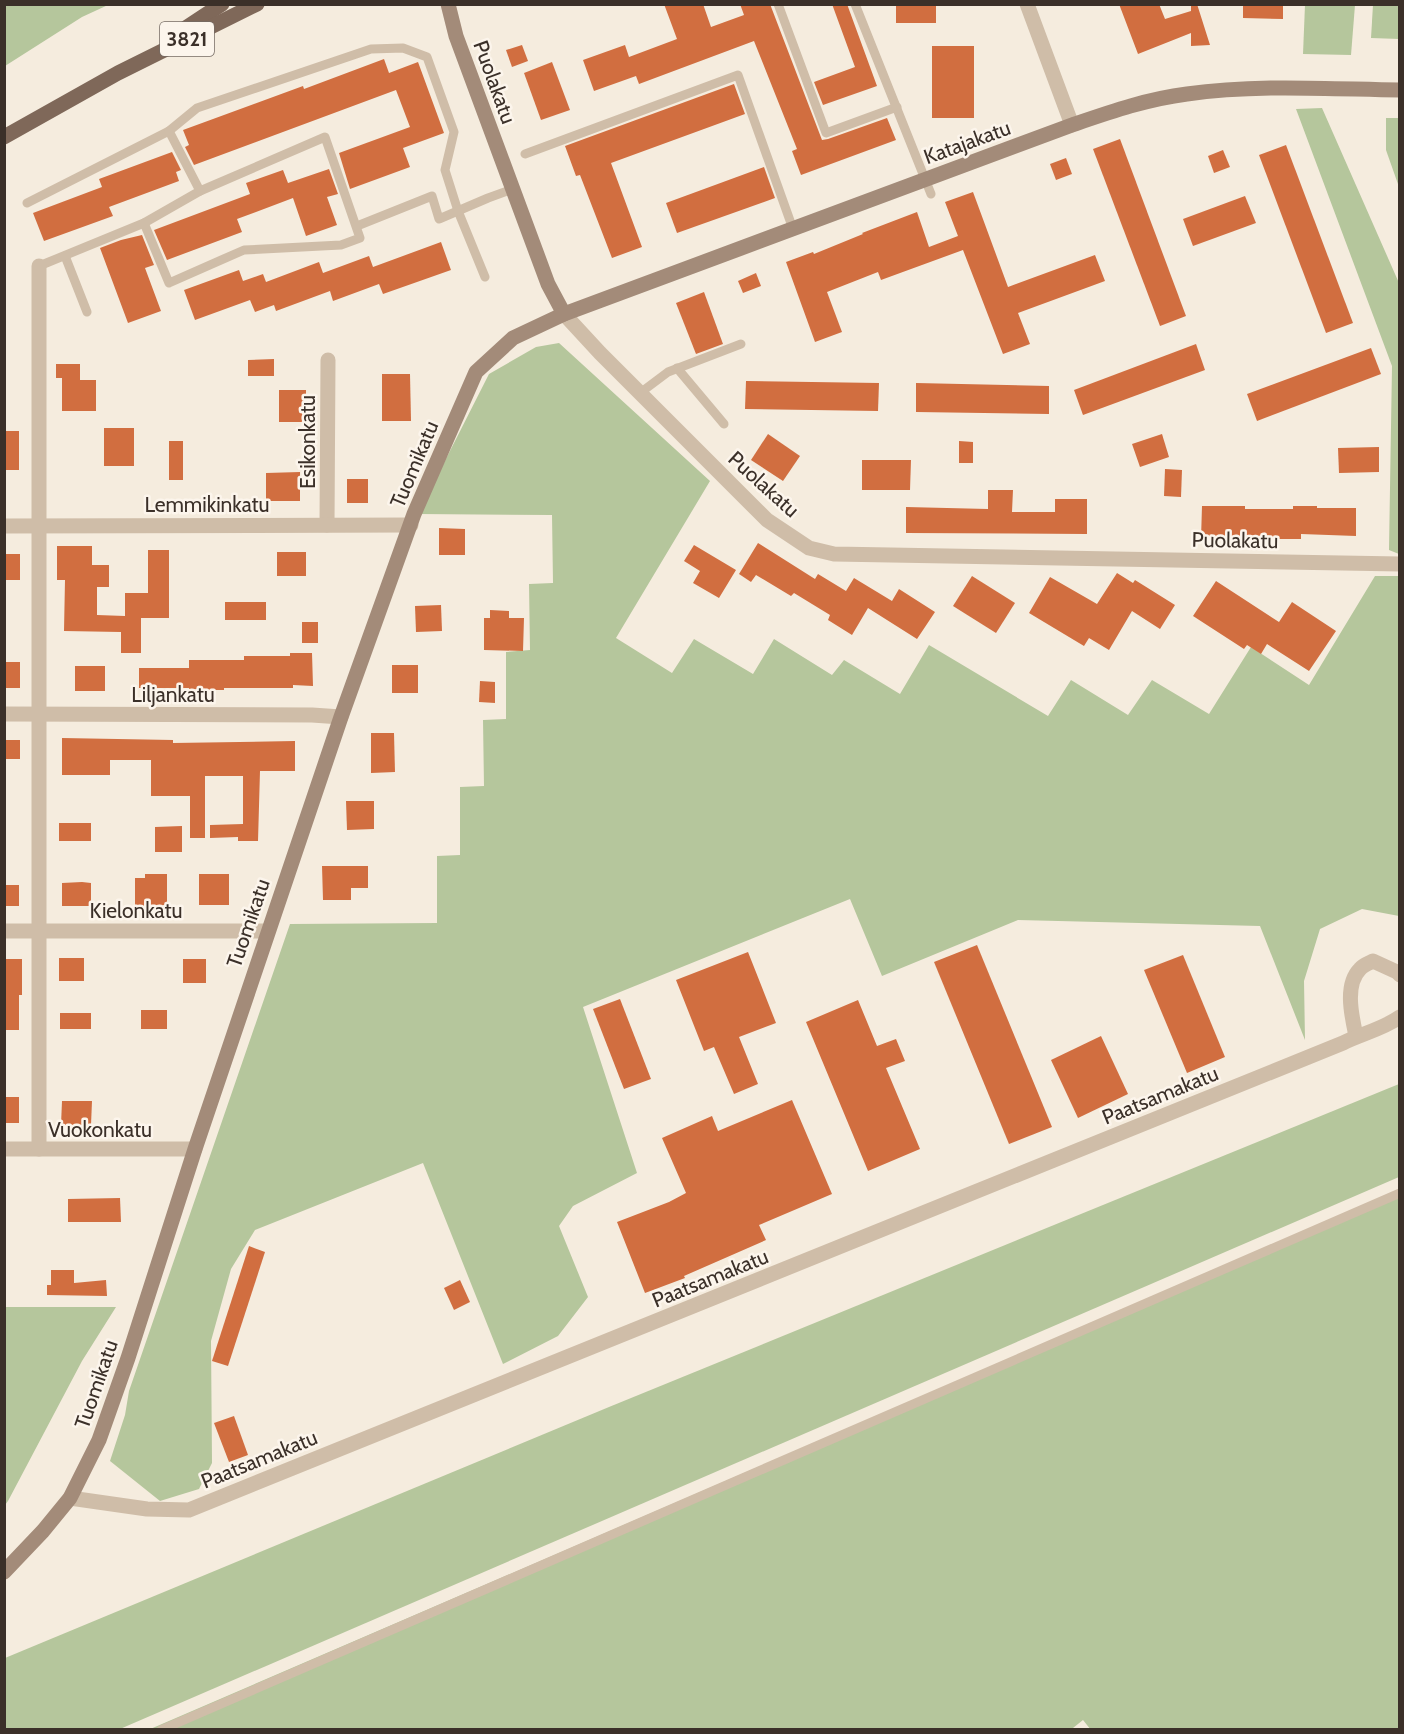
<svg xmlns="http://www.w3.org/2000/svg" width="1404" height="1734" font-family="Cabin,sans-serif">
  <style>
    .green { fill: #b5c69c }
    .building { fill: #d16e40 }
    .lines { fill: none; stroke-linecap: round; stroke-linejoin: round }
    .lane { stroke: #cfbda8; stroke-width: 9 }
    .street { stroke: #cfbda8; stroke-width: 15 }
    .secondary { stroke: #a38b79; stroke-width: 15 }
    .primary { stroke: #7f6859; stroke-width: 15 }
    .labels { text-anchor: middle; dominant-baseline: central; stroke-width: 5; stroke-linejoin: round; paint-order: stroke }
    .shield { fill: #fcf5ec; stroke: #756b64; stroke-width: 1.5 }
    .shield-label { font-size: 20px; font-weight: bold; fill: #3b3029 }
    .street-label { font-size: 21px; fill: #3b3029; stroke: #fcf5ec }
  </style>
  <rect width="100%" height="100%" fill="#f5ecde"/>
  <g class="green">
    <path d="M5,4H108V5L82,17L5,66Z"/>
    <path d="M1305,5H1355L1351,55L1303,54Z"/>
    <path d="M1373,5H1399V39L1371,38Z"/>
    <path d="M1322,108L1399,283V554L1389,550L1392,366L1296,109Z"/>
    <path d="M1386,118H1399V187L1386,150Z"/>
    <path d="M559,343L710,481L616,638L672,673L694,639L753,674L774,639L832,675L844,660L900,694L929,645L1048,716L1071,680L1128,715L1152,680L1209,714L1251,647L1309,685L1375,576H1399V916L1362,909L1320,929L1304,981L1305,1040L1260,926L1018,920L882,976L850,899L583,1007L637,1173L573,1206L559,1226L588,1297L558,1336L503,1364L423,1163L255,1230L231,1269L211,1341L212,1463L199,1489L160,1501L110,1461L125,1415L129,1391L290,924L437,923V856L460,855V787L484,786L483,720L506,719V652L530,650L529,584L553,583L552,515L418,514L489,374L536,347Z"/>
    <path d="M1399,1084V1177L120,1729H5V1658L609,1407Z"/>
    <path d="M1399,1191V1729L1091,1730L1083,1720L1073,1728V1730H148Z"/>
    <path d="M5,1307H116L82,1361L8,1501L5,1505Z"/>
  </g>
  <g class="building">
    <path d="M664,4H703L711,27L744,15L740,4H770L822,140L828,139L887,118L896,140L801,175L792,151L797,149L754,41L639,84L636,76L594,91L583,60L625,45L629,57L677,39Z"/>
    <path d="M832,4H847L877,86L823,105L814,82L855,67Z"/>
    <rect x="896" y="4" width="40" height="19"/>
    <path d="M1119,4H1159L1165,19L1191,11V4H1197L1210,45L1191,46V33L1138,54Z"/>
    <path d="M1243,4H1283V19L1243,18Z"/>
    <path d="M522,45L528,61L512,67L506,50Z"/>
    <rect x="932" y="46" width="42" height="72"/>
    <path d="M384,59L389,73L418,62L444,133L403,148L410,167L350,189L339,153L410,127L396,90L194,165L185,147L189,145L183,130L303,86L304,89Z"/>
    <path d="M552,62L570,110L541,120L524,73Z"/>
    <path d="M734,84L745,114L611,163L642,247L612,258L580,175L576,176L565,146Z"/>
    <path d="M1120,139L1186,316L1160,326L1093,149Z"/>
    <path d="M1286,145L1353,323L1326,333L1259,155Z"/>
    <path d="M1223,150L1230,167L1214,173L1208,156Z"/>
    <path d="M172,152L181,170L176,172L179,181L109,207L113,216L44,241L33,213L102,187L99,179Z"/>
    <path d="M1066,158L1072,174L1056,180L1050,164Z"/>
    <path d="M764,167L775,198L677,233L666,203Z"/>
    <path d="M329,169L338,194L327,197L337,225L306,236L293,198L237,219L242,232L167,260L154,230L250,194L246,183L283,170L288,183Z"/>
    <path d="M973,192L1008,287L1095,255L1105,281L1018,313L1030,344L1003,354L963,250L881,280L878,272L827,292L842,332L815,342L786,262L813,252L814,254L863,234L862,233L917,212L929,247L958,236L945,202Z"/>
    <path d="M1245,196L1256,223L1193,246L1183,219Z"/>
    <path d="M142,235L154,265L145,268L161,311L128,323L100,248L121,240Z"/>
    <path d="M441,242L451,270L383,294L379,284L333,301L330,291L276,311L274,305L255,312L250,300L195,320L184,290L239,270L243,281L263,274L266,282L319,262L323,273L369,256L373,267Z"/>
    <path d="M756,273L761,286L743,293L738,281Z"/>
    <path d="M704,292L723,344L696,354L676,303Z"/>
    <path d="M1196,344L1205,370L1083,415L1074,390Z"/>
    <path d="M1371,348L1381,374L1257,421L1247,394Z"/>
    <path d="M274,359V376H248V360Z"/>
    <path d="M56,364H80V380H96V411H62V378H56Z"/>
    <path d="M382,374H410L411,421H382Z"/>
    <path d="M746,381L879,383L878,411L745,409Z"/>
    <path d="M916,383L1049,386V414L916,412Z"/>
    <rect x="279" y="390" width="27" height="32"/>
    <rect x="104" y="428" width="30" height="38"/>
    <rect x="4" y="431" width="15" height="39"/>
    <path d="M768,434L800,456L783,481L751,460Z"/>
    <path d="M1162,434L1169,457L1140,467L1132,444Z"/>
    <rect x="169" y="441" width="14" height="39"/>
    <path d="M959,441L973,442V463H959Z"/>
    <path d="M1379,447V472L1339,473L1338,448Z"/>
    <path d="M862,460H911L910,490H862Z"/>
    <path d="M1165,469L1182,470L1181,497L1164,496Z"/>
    <path d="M300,472V501H266V473Z"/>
    <rect x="347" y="479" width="21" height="24"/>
    <path d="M988,490H1013L1012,512H1055V499H1087V534L906,533V507L988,509Z"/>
    <path d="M1202,506H1245V509H1293V506H1317V508H1356V536L1301,534V539H1201Z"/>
    <path d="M439,528L465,529V555H439Z"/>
    <path d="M758,543L815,579L818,574L846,591L854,578L892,601L899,589L935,612L917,639L868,608L852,635L828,620L830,615L794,593L791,596L756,575L751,582L739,574Z"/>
    <path d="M694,545L736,570L719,598L693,583L700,571L684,561Z"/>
    <path d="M57,546H92V565H109V587H97V615L125,616V593H148V550H169V618H141V653H121V632L64,631L65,580H57Z"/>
    <rect x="277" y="552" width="29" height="24"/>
    <rect x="4" y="554" width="16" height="26"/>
    <path d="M1117,573L1133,583L1135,580L1175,605L1160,629L1132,611L1109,650L1089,638L1084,646L1029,613L1050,577L1097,604Z"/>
    <path d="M972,576L1015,603L996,633L953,606Z"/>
    <path d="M1216,581L1279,622L1292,602L1336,631L1309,671L1267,644L1261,654L1247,645L1244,649L1193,616Z"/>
    <rect x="225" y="602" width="41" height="18"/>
    <path d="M441,605L442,631L416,632L415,606Z"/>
    <path d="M490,610L509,611V618H524L523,651L484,650V618H490Z"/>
    <rect x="302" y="622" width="16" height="21"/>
    <path d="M290,653H312L313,686L293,685V688H224V690H189V688H139V668H189V660H244V656H290Z"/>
    <rect x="4" y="662" width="16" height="26"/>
    <rect x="392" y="665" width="26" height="28"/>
    <rect x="75" y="666" width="30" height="25"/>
    <path d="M480,681L495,682V703L479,702Z"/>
    <path d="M371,733H394L395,772L371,773Z"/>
    <path d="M62,738L173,740V743L295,741V771H260L258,841H238V837L210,838V825L243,824V776H205V838H190V796H151V760H110V775H62Z"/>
    <rect x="4" y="740" width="16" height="19"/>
    <path d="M346,801H374V829L347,830Z"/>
    <rect x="59" y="823" width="32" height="18"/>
    <path d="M182,826V852H155V827Z"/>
    <path d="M322,866H368V888H351V900H323Z"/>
    <path d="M145,874H167V907H135V878H145Z"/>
    <rect x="199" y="874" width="30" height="31"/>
    <path d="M82,882L91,883V906H62V883Z"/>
    <rect x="4" y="885" width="15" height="21"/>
    <path d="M977,945L1052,1127L1009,1144L934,962Z"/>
    <path d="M748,952L776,1023L739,1037L758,1084L734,1094L714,1047L704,1051L676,980Z"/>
    <path d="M1183,955L1225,1057L1187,1073L1144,970Z"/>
    <rect x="59" y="958" width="25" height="23"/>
    <path d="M4,959H22V995H19V1030H4Z"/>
    <rect x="183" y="959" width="23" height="24"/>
    <path d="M620,999L651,1079L624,1089L593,1009Z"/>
    <path d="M858,1000L877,1046L896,1039L905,1061L886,1068L920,1149L868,1171L806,1022Z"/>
    <rect x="141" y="1010" width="26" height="19"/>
    <rect x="60" y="1013" width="31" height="16"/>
    <path d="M1101,1036L1128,1094L1078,1118L1051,1060Z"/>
    <rect x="4" y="1097" width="15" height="26"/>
    <path d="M792,1100L832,1194L759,1225L766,1240L684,1276L685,1278L645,1293L617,1222L669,1202L686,1193L662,1138L712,1116L718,1131Z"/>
    <path d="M62,1101H92L91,1125H61Z"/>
    <path d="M120,1198L121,1222H68V1199Z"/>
    <path d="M249,1246L265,1252L228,1366L212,1361Z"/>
    <path d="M51,1270H74V1283L106,1280L107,1296L47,1295V1285H51Z"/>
    <path d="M460,1280L470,1302L454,1310L444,1288Z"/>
    <path d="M234,1416L248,1455L229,1462L214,1423Z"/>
  </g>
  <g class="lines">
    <g class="lane">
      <path d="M778,4L826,133L897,107"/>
      <path d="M855,4L931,194"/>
      <path d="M525,154L738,75L793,229"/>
      <path d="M27,203L169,131L197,108L371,49L403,48L427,57L454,132L445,170L458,211L485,277"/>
      <path d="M144,223L169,283L244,250L341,245L360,238L325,137L200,191"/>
      <path d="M357,226L432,196L439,219L488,198L513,189"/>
      <path d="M65,256L87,312"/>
      <path d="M39,266L144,223L200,191L169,131"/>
      <path d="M677,368L724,424"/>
      <path d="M640,393L668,372L741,344"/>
      <path d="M161,1730L1400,1193"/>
    </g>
    <g class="street">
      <path d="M1027,4L1072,125"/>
      <path d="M564,314L600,353L767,520L809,548L834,554L1400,564"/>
      <path d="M327,525L328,360"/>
      <path d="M4,526L411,525"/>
      <path d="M4,714L312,715L341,717"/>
      <path d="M4,931H268"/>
      <path d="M1356,1036C1352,1017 1344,985 1360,969C1363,965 1369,963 1373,961L1397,972L1400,975"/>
      <path d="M4,1149H195"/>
      <path d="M39,1149V266"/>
      <path d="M70,1498L147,1509L189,1510L1343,1043C1361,1034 1383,1029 1400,1017"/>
    </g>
    <g class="secondary">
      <path d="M448,4L456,36L548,284L564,314"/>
      <path d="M4,1572L43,1531L70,1498L99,1440L128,1358L195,1149L341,717L414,514L476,372L513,338L564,314L1072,125C1110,112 1147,99 1187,94C1257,84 1329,89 1400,90"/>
    </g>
    <g class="primary">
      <path d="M172,37L222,4"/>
      <path d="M4,137L118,73L257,4"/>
    </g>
  </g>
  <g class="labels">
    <rect class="shield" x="160" y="22" width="54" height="34" rx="4.5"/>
    <g class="shield-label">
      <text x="187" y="39">3821</text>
    </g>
    <g class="street-label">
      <text transform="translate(495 82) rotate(70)">Puolakatu</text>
      <text transform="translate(967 142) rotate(-20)">Katajakatu</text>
      <text transform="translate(307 442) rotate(-90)">Esikonkatu</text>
      <text transform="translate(414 464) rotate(-67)">Tuomikatu</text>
      <text transform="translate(764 484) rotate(42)">Puolakatu</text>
      <text x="207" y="504">Lemmikinkatu</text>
      <text transform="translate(1235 540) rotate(1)">Puolakatu</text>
      <text x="173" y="694">Liljankatu</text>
      <text x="136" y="910">Kielonkatu</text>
      <text transform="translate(248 923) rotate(-71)">Tuomikatu</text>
      <text transform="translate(1160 1095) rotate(-22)">Paatsamakatu</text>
      <text x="100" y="1129">Vuokonkatu</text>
      <text transform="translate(710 1278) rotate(-22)">Paatsamakatu</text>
      <text transform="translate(96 1384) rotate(-71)">Tuomikatu</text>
      <text transform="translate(259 1459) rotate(-22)">Paatsamakatu</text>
    </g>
  </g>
  <rect width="1404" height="1734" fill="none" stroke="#3b3029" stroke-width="12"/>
</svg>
